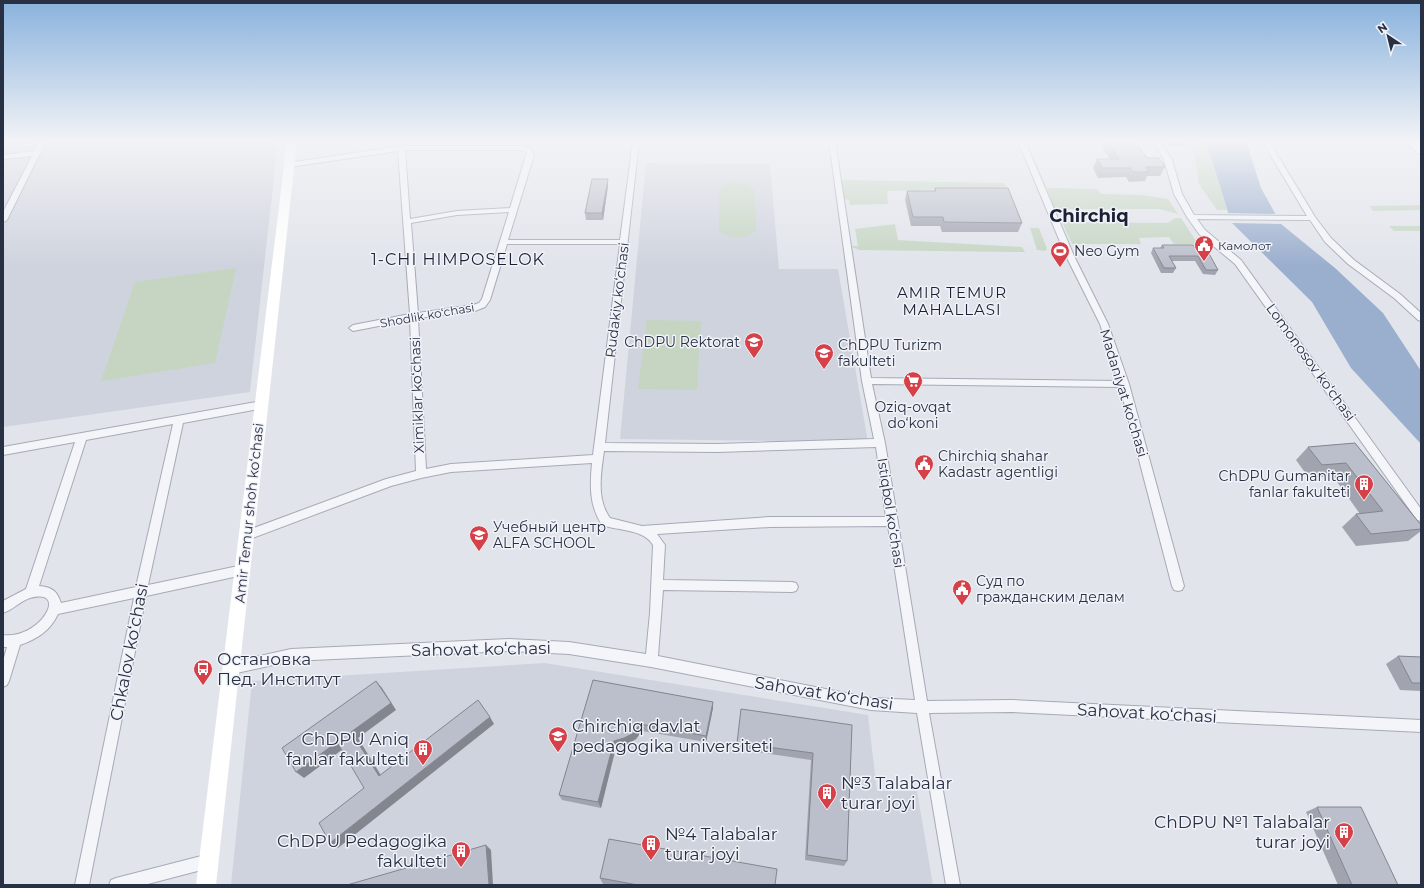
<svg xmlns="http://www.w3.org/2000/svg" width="1424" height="888" font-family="Montserrat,sans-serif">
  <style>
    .built { fill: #cfd3dd }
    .green { fill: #c5d5c2 }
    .water { fill: #9aaecd }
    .pier { fill: #e1e4eb }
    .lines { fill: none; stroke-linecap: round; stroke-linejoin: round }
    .street-casing { stroke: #a6aab6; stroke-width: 2 }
    .primary-casing { stroke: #a0a7b7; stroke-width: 2 }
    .street { fill: #f4f5f9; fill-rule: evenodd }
    .secondary { fill: #fff; fill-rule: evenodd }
    .primary { fill: #fff; fill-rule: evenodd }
    .wall { fill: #a1a4af }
    .shaded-wall { fill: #83868e }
    .building { fill: #bbbfcb; stroke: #83868e }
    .labels { text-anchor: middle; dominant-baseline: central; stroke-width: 3; stroke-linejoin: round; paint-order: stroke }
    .far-poi-label { font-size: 12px; fill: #283044; stroke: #f1f3f8; text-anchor: start }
    .far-street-label { font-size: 12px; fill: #283044; stroke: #f1f3f8 }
    .poi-label { font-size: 14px; fill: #283044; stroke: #f1f3f8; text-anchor: start }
    .street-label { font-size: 14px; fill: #283044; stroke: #f1f3f8 }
    .neighbourhood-label { font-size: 15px; letter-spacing: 1px; fill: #1a2134; stroke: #f1f3f8 }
    .quarter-label { font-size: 16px; letter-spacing: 1px; fill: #1a2134; stroke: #f1f3f8 }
    .near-street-label { font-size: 17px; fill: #283044; stroke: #f1f3f8 }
    .near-poi-label { font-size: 17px; fill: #283044; stroke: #f1f3f8; text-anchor: start }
    .far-town-label { font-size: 18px; font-weight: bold; fill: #1a2134; stroke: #f1f3f8 }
  </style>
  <rect width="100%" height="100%" fill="#e1e4eb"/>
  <g class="built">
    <path d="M3,141H278L250,392L3,427Z"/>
    <path d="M646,163L770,164L779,269H838L868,442L620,439Z"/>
    <path d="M545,663L868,715L877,791H917L933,885H231L252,681Z"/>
  </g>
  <g class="green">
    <path d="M1196,141H1206L1227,210H1217L1199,184L1193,146Z"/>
    <path d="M844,180L1004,183L1006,187L887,191L888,204L850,205L849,200L845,199L843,196L841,182Z"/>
    <path d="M731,182L748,184L755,190L756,231C746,240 730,240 719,231V190L722,187Z"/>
    <path d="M1047,188L1097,189L1101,194L1142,195L1168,199L1178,214L1159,209H1055Z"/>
    <path d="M1421,205V210L1373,211L1369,206Z"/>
    <path d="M1175,218H1181L1198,244H1174L1169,237L1139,238L1141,244H1072L1062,222L1168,223Z"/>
    <path d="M895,224L898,240L1022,247L1025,252L859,250L850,246H858L855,229Z"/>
    <path d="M1389,226H1421V231H1394Z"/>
    <path d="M1030,228H1039L1047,249L1045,251L1037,250Z"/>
    <path d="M236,268L215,363L101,381L135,282Z"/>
    <path d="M647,320L701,321L697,390L638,389Z"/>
  </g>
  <path class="water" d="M1206,141H1246L1261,188L1281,224L1335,268L1383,313L1421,371V444L1351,368L1312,302L1231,222Z"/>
  <path class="pier" d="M1226,213L1277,214L1283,224L1229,223Z"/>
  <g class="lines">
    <defs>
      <g id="street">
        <path d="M39,141H46L7,220L3,222V212L32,156L3,159V155L34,151Z"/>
        <path d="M633,141H639L605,443L717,444L874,439L862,381L829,141H835L871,378L1118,381L1100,324L1066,256L1018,141H1025L1074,256L1108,324L1129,384L1184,586L1182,590L1178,591L1174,590L1172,586L1120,387L872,384L885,443L927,701L1012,700L1421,720V732L1012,712L929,713L960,885H946L917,713L871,710L651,667L569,654L509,651L291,661L232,674L228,672L226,668L228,664L232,662L291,649L509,639L569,642L646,654L650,613L653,545C644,529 619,531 602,525C589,505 590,486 592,463L451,472L421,478L391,486L247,540L243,538L242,535L243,532L386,479L416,471L410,320L353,331L349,328L353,325L410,314L398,151L290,167L286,165L287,163L401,146H523L531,149L534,155L508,240H620ZM405,150H522L526,151V155L510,208L457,211L410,219ZM509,212L482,299L479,303L473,305L418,313L411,223L457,215ZM507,244H620L593,455L451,464L426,469L418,318L475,311L485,307L490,300ZM876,447L886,517H770L642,526L610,518C596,499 601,473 604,451L717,452ZM888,526L915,700L871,698L658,656L663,590L792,592L796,591L798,587L796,583L792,582L663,580L665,545L657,534L770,527Z"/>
        <path d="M1153,141H1160L1172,160L1182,194L1194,215L1307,216L1262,141H1269L1315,217L1331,238L1354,260L1400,294L1421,313V321L1418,320L1394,298L1348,264L1325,242L1310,220L1197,219L1205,230L1241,260L1421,509V521L1417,520L1235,264L1199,234L1187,217L1174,194L1164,160Z"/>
        <path d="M261,401L264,402L266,405L264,408L183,423L148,585L243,565L247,566L249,570L247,574L243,575L146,596L89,885H75L134,598L58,614C50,631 37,639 20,645L9,681L7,685L3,687V661L7,647H3V635C42,639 69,587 30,598C20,601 13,610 3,613V601L26,589L75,442L3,455V447ZM173,424L136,587L61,603C57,591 52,587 39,586L86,440Z"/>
        <path d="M209,854L214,856L216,861L214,866L209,868L144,885H109L111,880L116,878Z"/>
      </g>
      <path id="primary" d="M1405,141H1417L1421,145V154L1417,153Z"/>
    </defs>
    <use href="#street" class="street-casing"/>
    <use href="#primary" class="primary-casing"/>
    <use href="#street" class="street"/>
    <path class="secondary" d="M287,141H297L216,885H196Z"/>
    <use href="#primary" class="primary"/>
  </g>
  <g class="wall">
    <path d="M1105,141H1135L1147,158L1165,167L1160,176H1147L1145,181L1129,182L1126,177L1098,178L1093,168L1097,159H1110L1102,147Z"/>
    <path d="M1167,141H1186L1183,146H1169Z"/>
    <path d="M608,179V186L603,220H586L585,213Z"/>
    <path d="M935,188L1022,223L1018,232H942L940,226H911L905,200L907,191H934Z"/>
    <path d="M1162,245L1195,248L1218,270L1215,275L1203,274L1195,261H1171L1176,268L1173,273H1161L1151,253L1153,248H1160Z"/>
    <path d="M1355,443L1421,525V531L1408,541L1356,546L1342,527L1356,514H1360L1333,476L1309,478L1296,460L1308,447Z"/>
    <path d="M1398,656L1421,657V691L1400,690L1386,664Z"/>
    <path d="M593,680L713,702V708L706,742L642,731L636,739L626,745L616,747L601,808L562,800L559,795Z"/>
    <path d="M852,725L847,861L844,866L805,860L811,760L736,749L737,743Z"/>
    <path d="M1317,807L1398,885H1338L1306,812Z"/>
    <path d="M600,878L775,885H609L603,884Z"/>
  </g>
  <g class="shaded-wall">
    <path d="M608,179V186L603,220L602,213Z"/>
    <path d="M376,681L382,688L396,710L358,738L385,782L379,776L351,732Z"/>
    <path d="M713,702V708L706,742V736Z"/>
    <path d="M490,717L494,724L338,848L330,843Z"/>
    <path d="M640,724L642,731L636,739L626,745L616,747L601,808L598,802L614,741Z"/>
    <path d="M337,742L343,749L304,778L296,772Z"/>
    <path d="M486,845L491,850L493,885H489Z"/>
  </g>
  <g class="building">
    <path d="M1108,141H1135L1147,158H1159L1165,167H1146L1149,172H1133L1130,168H1102L1097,159H1119Z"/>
    <path d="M592,179H608L602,213H585Z"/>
    <path d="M935,188H1008L1022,223L944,222L943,217H913L907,191H936Z"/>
    <path d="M1162,245H1193L1195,248H1206L1218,270H1206L1198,256H1169L1176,268H1164L1153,248H1164Z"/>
    <path d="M1355,443L1421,525V529L1371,534L1356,514L1383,511L1346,463L1322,465L1308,447Z"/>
    <path d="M1398,656L1421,657V683H1412Z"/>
    <path d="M593,680L713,702L706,736L640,724L634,733L624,738L614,741L598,802L559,795Z"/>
    <path d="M376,681L391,703L351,732L379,776L478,700L490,717L330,843L319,823L364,788L337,742L296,772L282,748Z"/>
    <path d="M741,709L852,725L847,861L807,855L813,753L737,743Z"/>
    <path d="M1317,807H1361L1398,885H1352Z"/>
    <path d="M609,839L777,869L775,885H638L600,878Z"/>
    <path d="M486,845L489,885H347Z"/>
  </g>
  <linearGradient id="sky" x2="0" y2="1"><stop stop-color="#89b2dd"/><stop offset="0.53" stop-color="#f2f3f6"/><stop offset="1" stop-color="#f2f3f6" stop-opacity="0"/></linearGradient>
  <rect width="1424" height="266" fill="url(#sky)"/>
  <defs>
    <symbol id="civic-pin" viewBox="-11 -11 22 30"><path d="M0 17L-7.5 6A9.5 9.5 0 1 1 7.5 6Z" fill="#d64048" stroke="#f1f3f8"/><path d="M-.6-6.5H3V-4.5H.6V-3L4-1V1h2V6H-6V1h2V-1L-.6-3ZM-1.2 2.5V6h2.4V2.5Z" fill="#fff"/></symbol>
    <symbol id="stadium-pin" viewBox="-11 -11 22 30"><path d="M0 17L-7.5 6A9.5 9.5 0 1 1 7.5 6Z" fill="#d64048" stroke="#f1f3f8"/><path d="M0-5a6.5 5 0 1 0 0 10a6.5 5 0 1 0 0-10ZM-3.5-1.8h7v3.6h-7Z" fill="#fff"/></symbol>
    <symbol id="university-pin" viewBox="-11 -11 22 30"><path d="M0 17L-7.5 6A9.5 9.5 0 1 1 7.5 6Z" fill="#d64048" stroke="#f1f3f8"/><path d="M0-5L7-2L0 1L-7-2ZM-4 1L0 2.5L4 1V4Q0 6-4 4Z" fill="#fff"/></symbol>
    <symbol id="supermarket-pin" viewBox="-11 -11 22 30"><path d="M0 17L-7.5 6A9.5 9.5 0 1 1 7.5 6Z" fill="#d64048" stroke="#f1f3f8"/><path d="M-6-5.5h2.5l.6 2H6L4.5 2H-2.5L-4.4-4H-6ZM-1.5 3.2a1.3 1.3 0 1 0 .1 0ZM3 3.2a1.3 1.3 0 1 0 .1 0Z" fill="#fff"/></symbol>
    <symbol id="building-pin" viewBox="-11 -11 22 30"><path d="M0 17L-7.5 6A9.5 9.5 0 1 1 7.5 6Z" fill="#d64048" stroke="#f1f3f8"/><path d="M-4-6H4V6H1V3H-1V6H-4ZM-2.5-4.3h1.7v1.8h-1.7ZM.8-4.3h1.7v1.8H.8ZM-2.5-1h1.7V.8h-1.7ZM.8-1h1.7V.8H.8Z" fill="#fff"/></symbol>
    <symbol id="school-pin" viewBox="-11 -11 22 30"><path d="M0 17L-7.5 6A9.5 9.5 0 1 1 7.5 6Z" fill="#d64048" stroke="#f1f3f8"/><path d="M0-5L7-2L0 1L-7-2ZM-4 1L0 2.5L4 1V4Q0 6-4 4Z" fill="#fff"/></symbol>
    <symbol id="bus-pin" viewBox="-11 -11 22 30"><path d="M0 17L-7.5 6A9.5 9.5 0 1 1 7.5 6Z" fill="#d64048" stroke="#f1f3f8"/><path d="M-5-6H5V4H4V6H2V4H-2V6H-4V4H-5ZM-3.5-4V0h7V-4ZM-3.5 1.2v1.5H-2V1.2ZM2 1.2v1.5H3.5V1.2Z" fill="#fff"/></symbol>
  </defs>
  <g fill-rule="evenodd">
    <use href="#civic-pin" x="1193" y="234" width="22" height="30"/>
    <use href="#stadium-pin" x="1049" y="240" width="22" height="30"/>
    <use href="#university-pin" x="743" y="331" width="22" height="30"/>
    <use href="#university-pin" x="813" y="342" width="22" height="30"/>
    <use href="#supermarket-pin" x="902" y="370" width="22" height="30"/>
    <use href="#civic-pin" x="913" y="453" width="22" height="30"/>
    <use href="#building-pin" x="1353" y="473" width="22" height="30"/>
    <use href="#school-pin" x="468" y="524" width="22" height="30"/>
    <use href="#civic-pin" x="951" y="578" width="22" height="30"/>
    <use href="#bus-pin" x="192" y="658" width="22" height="30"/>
    <use href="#university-pin" x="547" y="725" width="22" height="30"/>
    <use href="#building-pin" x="412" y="738" width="22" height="30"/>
    <use href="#building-pin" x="816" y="782" width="22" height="30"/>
    <use href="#building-pin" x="1333" y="821" width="22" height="30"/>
    <use href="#building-pin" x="640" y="833" width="22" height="30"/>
    <use href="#building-pin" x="450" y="840" width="22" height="30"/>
  </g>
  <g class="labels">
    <g class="far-poi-label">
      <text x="1218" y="245">Камолот</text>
    </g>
    <g class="far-street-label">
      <text transform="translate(427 315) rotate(-10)">Shodlik ko‘chasi</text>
    </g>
    <g class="poi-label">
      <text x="1074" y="251">Neo Gym</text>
      <text x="740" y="342" text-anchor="end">ChDPU Rektorat</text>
      <text x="838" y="345">ChDPU Turizm<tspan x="838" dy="16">fakulteti</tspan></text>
      <text x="913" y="407" text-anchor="middle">Oziq-ovqat<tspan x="913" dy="16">do‘koni</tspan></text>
      <text x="938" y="456">Chirchiq shahar<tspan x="938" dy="16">Kadastr agentligi</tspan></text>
      <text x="1350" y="476" text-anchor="end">ChDPU Gumanitar<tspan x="1350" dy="16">fanlar fakulteti</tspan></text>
      <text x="493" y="527">Учебный центр<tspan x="493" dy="16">ALFA SCHOOL</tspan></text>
      <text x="976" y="581">Суд по<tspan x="976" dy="16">гражданским делам</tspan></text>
    </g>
    <g class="street-label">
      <text transform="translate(617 300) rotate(-83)">Rudakiy ko‘chasi</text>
      <text transform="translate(1311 362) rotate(54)">Lomonosov ko‘chasi</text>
      <text transform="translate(1124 393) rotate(73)">Madaniyat ko‘chasi</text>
      <text transform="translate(417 395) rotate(-92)">Ximiklar ko‘chasi</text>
      <text transform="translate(249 513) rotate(-84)">Amir Temur shoh ko‘chasi</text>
      <text transform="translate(891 513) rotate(81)">Istiqbol ko‘chasi</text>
    </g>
    <g class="neighbourhood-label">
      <text x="952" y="292">AMIR TEMUR<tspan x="952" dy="17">MAHALLASI</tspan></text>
    </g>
    <g class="quarter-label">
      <text x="458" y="259">1-CHI HIMPOSELOK</text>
    </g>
    <g class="near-street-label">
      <text transform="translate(481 649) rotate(-1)">Sahovat ko‘chasi</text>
      <text transform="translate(129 652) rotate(-79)">Chkalov ko‘chasi</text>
      <text transform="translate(824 693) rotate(9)">Sahovat ko‘chasi</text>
      <text transform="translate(1147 713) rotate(3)">Sahovat ko‘chasi</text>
    </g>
    <g class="near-poi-label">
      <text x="217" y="659">Остановка<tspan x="217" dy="20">Пед. Институт</tspan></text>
      <text x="572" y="726">Chirchiq davlat<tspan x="572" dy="20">pedagogika universiteti</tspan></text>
      <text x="409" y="739" text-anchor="end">ChDPU Aniq<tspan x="409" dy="20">fanlar fakulteti</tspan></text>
      <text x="841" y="783">№3 Talabalar<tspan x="841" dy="20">turar joyi</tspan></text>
      <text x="1330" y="822" text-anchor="end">ChDPU №1 Talabalar<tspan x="1330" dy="20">turar joyi</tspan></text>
      <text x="665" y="834">№4 Talabalar<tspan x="665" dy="20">turar joyi</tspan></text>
      <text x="447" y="841" text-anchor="end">ChDPU Pedagogika<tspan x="447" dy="20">fakulteti</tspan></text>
    </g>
    <g class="far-town-label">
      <text x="1089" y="216">Chirchiq</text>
    </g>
  </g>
  <rect width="1424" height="888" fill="none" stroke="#283044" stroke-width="8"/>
  <g transform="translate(1388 36) rotate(325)" stroke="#f1f3f8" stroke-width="3" paint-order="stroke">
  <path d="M0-3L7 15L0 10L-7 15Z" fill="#283044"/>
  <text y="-6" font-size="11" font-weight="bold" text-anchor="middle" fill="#283044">N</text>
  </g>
</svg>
